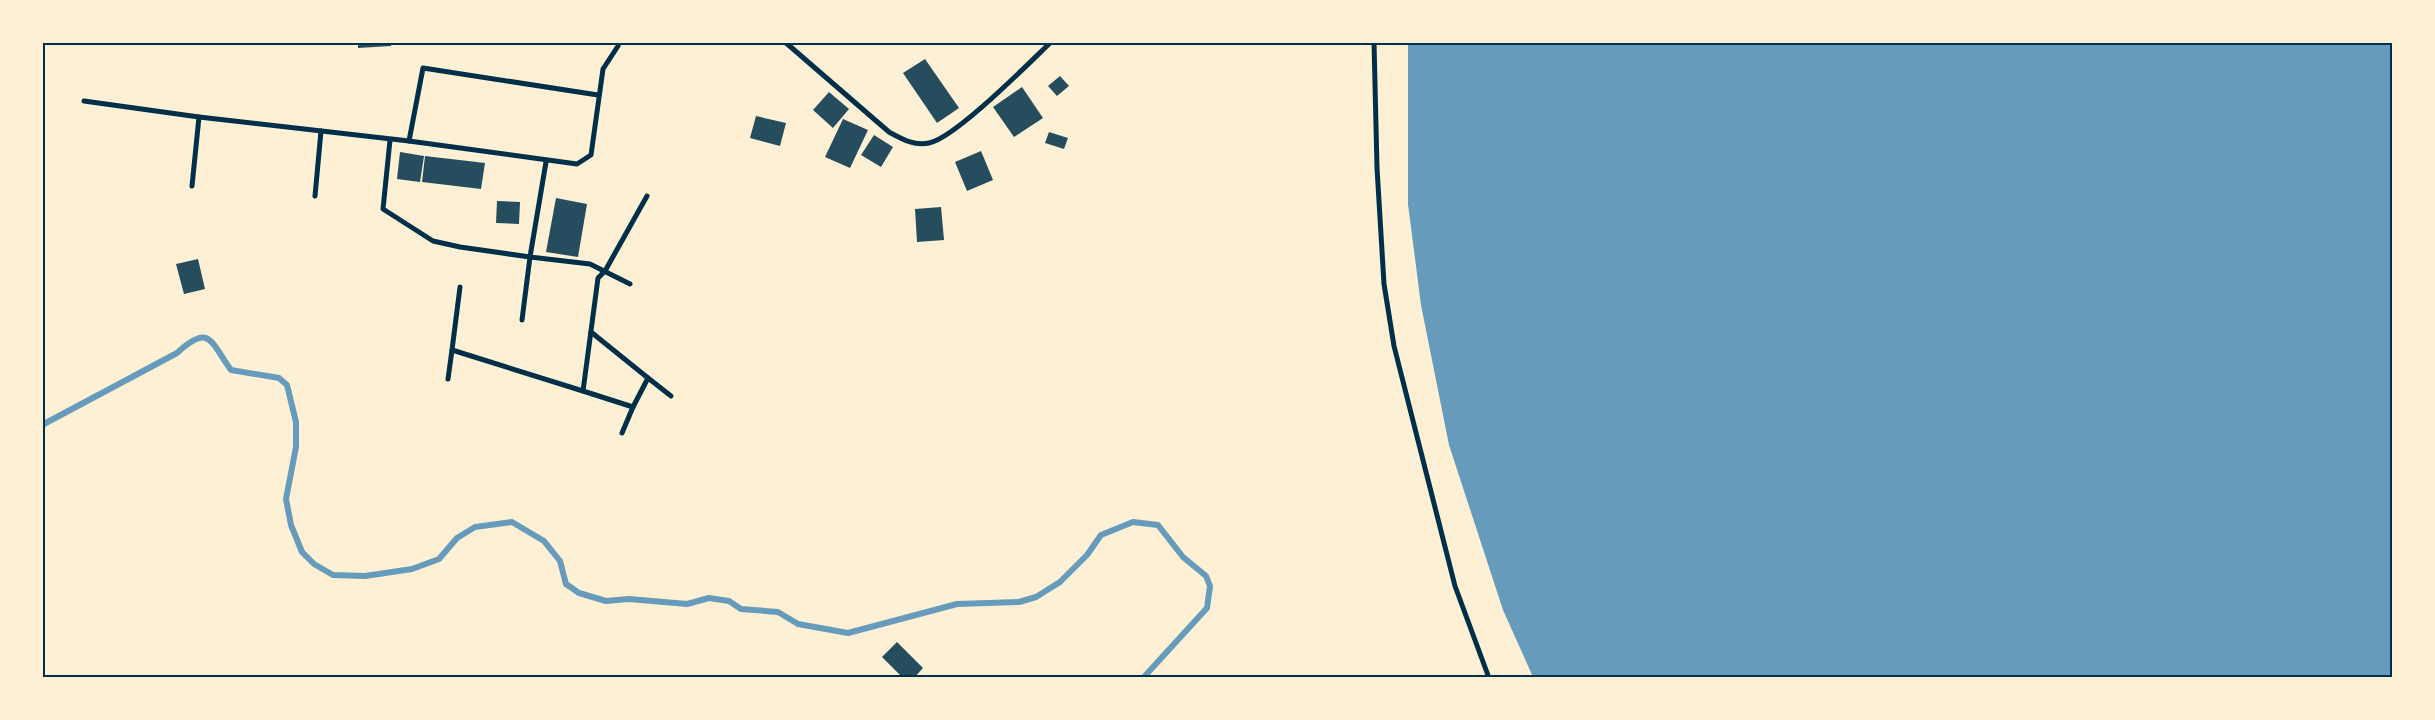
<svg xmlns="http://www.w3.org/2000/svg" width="2435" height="720" font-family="Spectral,serif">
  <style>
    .water { fill: #669bbc }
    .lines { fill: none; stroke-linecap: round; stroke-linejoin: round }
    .stream { stroke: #669bbc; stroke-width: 6 }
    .building { fill: #264d5e }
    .minor { stroke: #003049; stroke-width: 5 }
    .neatline { fill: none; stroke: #003049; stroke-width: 2 }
  </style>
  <rect width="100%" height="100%" fill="#fdf0d5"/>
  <path class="water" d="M1408,43H2392V677H1533L1503,610L1449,445L1421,305L1408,204Z"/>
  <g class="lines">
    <path class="stream" d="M42,425L177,353C210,323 210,341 231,370L279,378L287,385L296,422V447L286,499L291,525L302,552L314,564L333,575L365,576L412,569L439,559L457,538L475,527L512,522L544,541L560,561L566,584L579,593L606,601L629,599L687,604L709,598L729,601L741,609L778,612L798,624L848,633L957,604L1019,602L1036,597L1060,582L1087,555L1101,535L1133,522L1158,525L1183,557L1206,576L1210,586L1207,608L1143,678"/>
  </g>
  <g class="building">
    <path d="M358,42H391V46L358,48Z"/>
    <path d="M925,59L959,108L937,123L903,73Z"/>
    <path d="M1060,76L1069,86L1057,96L1048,86Z"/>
    <path d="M1022,87L1043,118L1014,137L993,107Z"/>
    <path d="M829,92L849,109L833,128L813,110Z"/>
    <path d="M756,116L786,123L780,146L750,138Z"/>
    <path d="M843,119L868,130L850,168L825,157Z"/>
    <path d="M1049,132L1068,138L1064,149L1045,143Z"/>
    <path d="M874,135L893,147L881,167L861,155Z"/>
    <path d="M981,151L993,180L967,191L955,162Z"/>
    <path d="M400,152L424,156L420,182L397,179Z"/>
    <path d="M425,156L485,163L481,189L422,182Z"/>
    <path d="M556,198L587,204L578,257L546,252Z"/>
    <path d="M497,201L520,202L519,224L496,223Z"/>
    <path d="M941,207L944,240L917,242L915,209Z"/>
    <path d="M198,259L205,289L184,294L176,264Z"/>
    <path d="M897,642L923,668L914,678H903L882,657Z"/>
  </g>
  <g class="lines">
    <g class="minor">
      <path d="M785,42L889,132C902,139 914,146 929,143C955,138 1028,64 1051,42"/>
      <path d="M1374,42L1377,168L1384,284L1394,346L1455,586L1489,678"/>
      <path d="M84,101L199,117L409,141L577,164L591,155L603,69L618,46L619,42"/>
      <path d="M390,140L383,209L433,241L460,247L530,257L522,320"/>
      <path d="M409,141L423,68L598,95"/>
      <path d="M546,162L530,257L590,264L630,284"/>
      <path d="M192,186L199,117"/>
      <path d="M315,196L321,131"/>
      <path d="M460,287L452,350L583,391L598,278L605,271L647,196"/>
      <path d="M648,378L671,396"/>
      <path d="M448,379L452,350"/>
      <path d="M583,391L633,407L648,378L591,332"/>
      <path d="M622,433L633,407"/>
    </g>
  </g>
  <rect width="2435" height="720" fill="none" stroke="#fdf0d5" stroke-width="88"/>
  <rect x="44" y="44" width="2347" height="632" class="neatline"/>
</svg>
